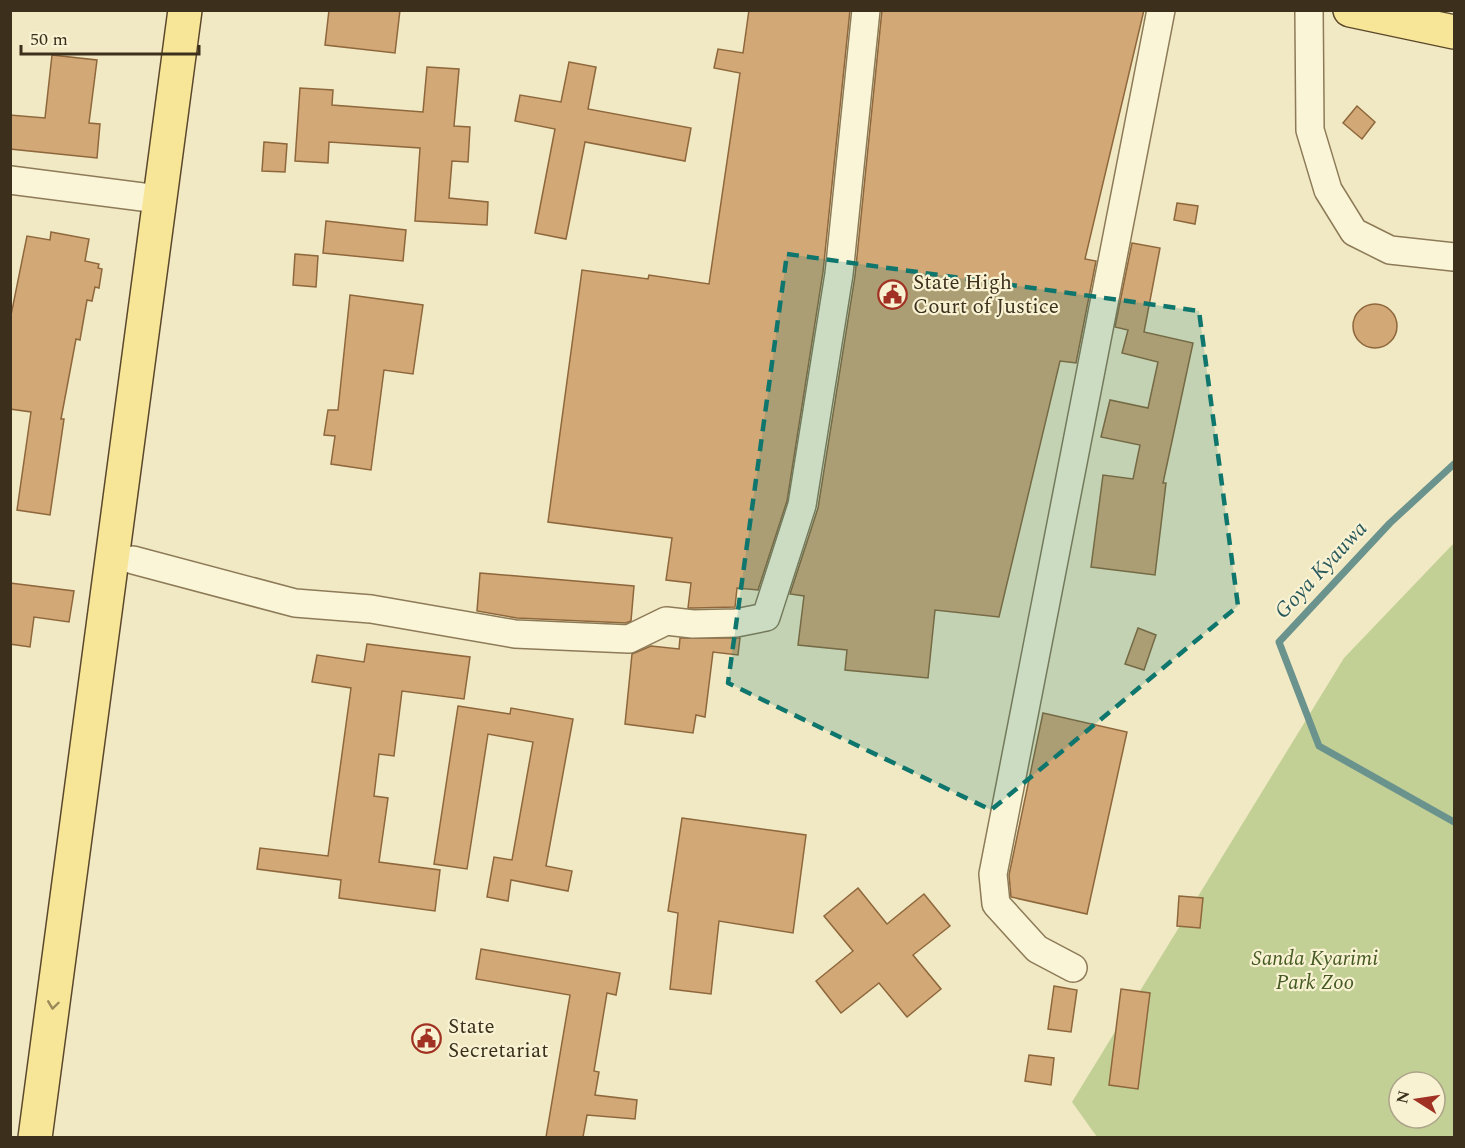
<svg xmlns="http://www.w3.org/2000/svg" width="1465" height="1148" font-family="Spectral,serif">
  <style>
    .green { fill: #c2d096; fill-rule: evenodd }
    .lines { fill: none; stroke-linecap: round; stroke-linejoin: round }
    .stream { stroke: #6b938e; stroke-width: 7 }
    .building { fill: #d2a876; stroke: #8e673c; stroke-width: 1.5 }
    .minor-casing { stroke: #8d7b58; stroke-width: 30 }
    .primary-casing { stroke: #5b482c; stroke-width: 36 }
    .minor { stroke: #fbf5d7; stroke-width: 27 }
    .primary { stroke: #f7e598; stroke-width: 33 }
    .oneway { stroke: #9a8a5a }
    .marked { fill: #0f766e; fill-opacity: 0.2; stroke: #0f766e; stroke-width: 4.5; stroke-dasharray: 12 8; stroke-linejoin: round }
    .labels { text-anchor: middle; dominant-baseline: central; stroke-width: 4.5; stroke-linejoin: round; paint-order: stroke }
    .poi-label { font-size: 21px; fill: #3c301d; stroke: #f8f2d3; text-anchor: start }
    .park-label { font-size: 21px; font-style: italic; fill: #455a22; stroke: #f8f2d3 }
    .water-label { font-size: 22px; font-style: italic; fill: #2b5a5d; stroke: #f8f2d3 }
  </style>
  <rect width="100%" height="100%" fill="#f1e9c3"/>
  <path class="green" d="M1454,543V1137H1097L1072,1102L1344,658ZM1399,1082H1435V1118H1399Z"/>
  <g class="lines">
    <path class="stream" d="M1454,464L1390,523L1279,642L1319,746L1454,822"/>
  </g>
  <g class="building">
    <path d="M329,10H400L395,53L325,45Z"/>
    <path d="M749,10H850L823,272L787,501L758,590L737,588L735,607L694,608H688L691,583L666,580L672,538L548,522L582,270L648,279L649,275L709,284L740,73L714,68L718,49L743,53Z"/>
    <path d="M882,10H1144L1085,259L1096,261L1076,363L1060,361L999,617L935,610L928,678L845,670L847,650L798,645L804,596L790,594L818,508L855,276Z"/>
    <path d="M52,55L97,60L89,123L100,124L97,158L10,149V115L45,118Z"/>
    <path d="M569,62L596,67L588,109L691,128L685,161L585,142L566,239L535,233L555,129L515,121L520,95L561,102Z"/>
    <path d="M427,67L459,69L454,126L470,127L468,162L452,161L449,198L488,202L487,225L415,221L420,148L329,142L328,163L295,161L300,88L333,90L332,105L423,112Z"/>
    <path d="M1357,106L1375,122L1362,139L1343,123Z"/>
    <path d="M264,142L287,144L285,172L262,171Z"/>
    <path d="M1177,203L1198,206L1195,224L1174,220Z"/>
    <path d="M326,221L406,230L403,261L323,253Z"/>
    <path d="M51,232L89,239L85,261L99,264L98,268L102,269L99,288L95,287L92,301L87,300L80,340L76,339L61,419H64L50,515L17,510L31,412L10,409V320L27,236L50,240Z"/>
    <path d="M1132,243L1160,248L1144,332L1193,343L1163,483H1166L1155,575L1091,567L1103,475L1133,479L1140,445L1101,437L1110,400L1148,408L1158,362L1122,353L1128,330L1115,327Z"/>
    <path d="M295,254L318,256L316,287L293,285Z"/>
    <path d="M350,295L423,305L413,374L384,370L371,470L331,464L335,436L324,435L328,410H338Z"/>
    <circle cx="1375" cy="326" r="22"/>
    <path d="M480,573L634,586L631,621L626,623L517,618L477,611Z"/>
    <path d="M10,583L74,591L69,622L34,617L30,647L10,644Z"/>
    <path d="M1138,628L1156,635L1144,670L1125,664Z"/>
    <path d="M680,638H740L738,655L713,652L705,717L696,715L693,733L625,724L632,654L651,646L679,649Z"/>
    <path d="M367,644L470,657L464,699L402,691L394,756L379,754L374,796L388,798L379,862L440,870L435,911L339,898L341,880L257,869L260,848L328,856L351,688L312,682L317,655L364,662Z"/>
    <path d="M458,706L510,714L511,708L573,719L546,866L572,871L568,891L511,880L508,901L487,897L494,857L512,860L533,742L488,734L467,869L434,864Z"/>
    <path d="M1043,713L1127,732L1087,914L1011,897L1009,875Z"/>
    <path d="M682,818L806,835L793,933L719,921L711,994L670,989L678,913L668,911Z"/>
    <path d="M858,888L887,924L924,894L950,926L913,955L941,989L907,1017L879,983L841,1013L816,981L853,951L824,916Z"/>
    <path d="M1179,896L1203,898L1200,928L1177,926Z"/>
    <path d="M481,949L620,973L616,995L607,993L594,1071L599,1072L595,1095L637,1100L635,1119L587,1115L583,1137H546L570,995L476,979Z"/>
    <path d="M1054,986L1077,990L1071,1032L1048,1029Z"/>
    <path d="M1121,989L1150,993L1138,1089L1109,1085Z"/>
    <path d="M1029,1055L1054,1058L1051,1085L1025,1081Z"/>
  </g>
  <g class="lines">
    <defs>
      <g id="minor">
        <path d="M1309,10L1310,130L1328,190L1354,232L1390,250L1454,257"/>
        <path d="M10,180L158,199"/>
        <path d="M133,560L295,603L371,609L515,634L629,639L666,621L693,624L736,623L766,617L802,505L839,274L866,10"/>
        <path d="M1073,968L1037,949L996,904L993,874L1161,10"/>
      </g>
      <g id="primary">
        <path d="M1350,10L1454,32"/>
        <path d="M35,1138L185,10"/>
      </g>
    </defs>
    <use href="#minor" class="minor-casing"/>
    <use href="#primary" class="primary-casing"/>
    <use href="#minor" class="minor"/>
    <use href="#primary" class="primary"/>
  </g>
  <defs><path id="oneway-chevron" d="M-2-3.5L2.5 0L-2 3.5" fill="none" stroke-width="1.6" stroke-linecap="round" stroke-linejoin="round" transform="scale(1.5)"/></defs>
  <use class="oneway" href="#oneway-chevron" transform="translate(53 1005) rotate(98)"/>
  <path class="marked" d="M787,254L1199,311L1238,606L991,810L728,683Z"/>
  <defs>
    <symbol id="civic-ring" viewBox="-11 -11 22 22"><circle r="9.5" fill="#f8f2d3" stroke="#a13223" stroke-width="1.5"/><path d="M-.6-6.5H3V-4.5H.6V-3L4-1V1h2V6H-6V1h2V-1L-.6-3ZM-1.2 2.5V6h2.4V2.5Z" fill="#a13223"/></symbol>
  </defs>
  <g fill-rule="evenodd">
    <use href="#civic-ring" x="876" y="278" width="33" height="33"/>
    <use href="#civic-ring" x="410" y="1022" width="33" height="33"/>
  </g>
  <g class="labels">
    <g class="poi-label">
      <text x="913" y="283">State High<tspan x="913" dy="24">Court of Justice</tspan></text>
      <text x="448" y="1027">State<tspan x="448" dy="24">Secretariat</tspan></text>
    </g>
    <g class="park-label">
      <text x="1315" y="959">Sanda Kyarimi<tspan x="1315" dy="24">Park Zoo</tspan></text>
    </g>
    <g class="water-label">
      <text transform="translate(1321 570) rotate(-47)">Goya Kyauwa</text>
    </g>
  </g>
  <rect width="1465" height="1148" fill="none" stroke="#3c301d" stroke-width="24"/>
  <g transform="translate(1417 1100) rotate(282)"><circle r="28" fill="#f8f2d3" stroke="#ada48a" stroke-width="1.5"/>
  <path d="M0-4.5L10 22L0 15L-10 22Z" fill="#a13223"/>
  <text y="-9" font-size="16" font-weight="bold" text-anchor="middle" fill="#3c301d">N</text>
  </g>
  <path d="M21 45v9h178v-9" fill="none" stroke="#3c301d" stroke-width="3"/>
  <text x="30" y="45" font-size="18" fill="#3c301d" stroke="#f8f2d3" stroke-width="4.5" paint-order="stroke">50 m</text>
</svg>
